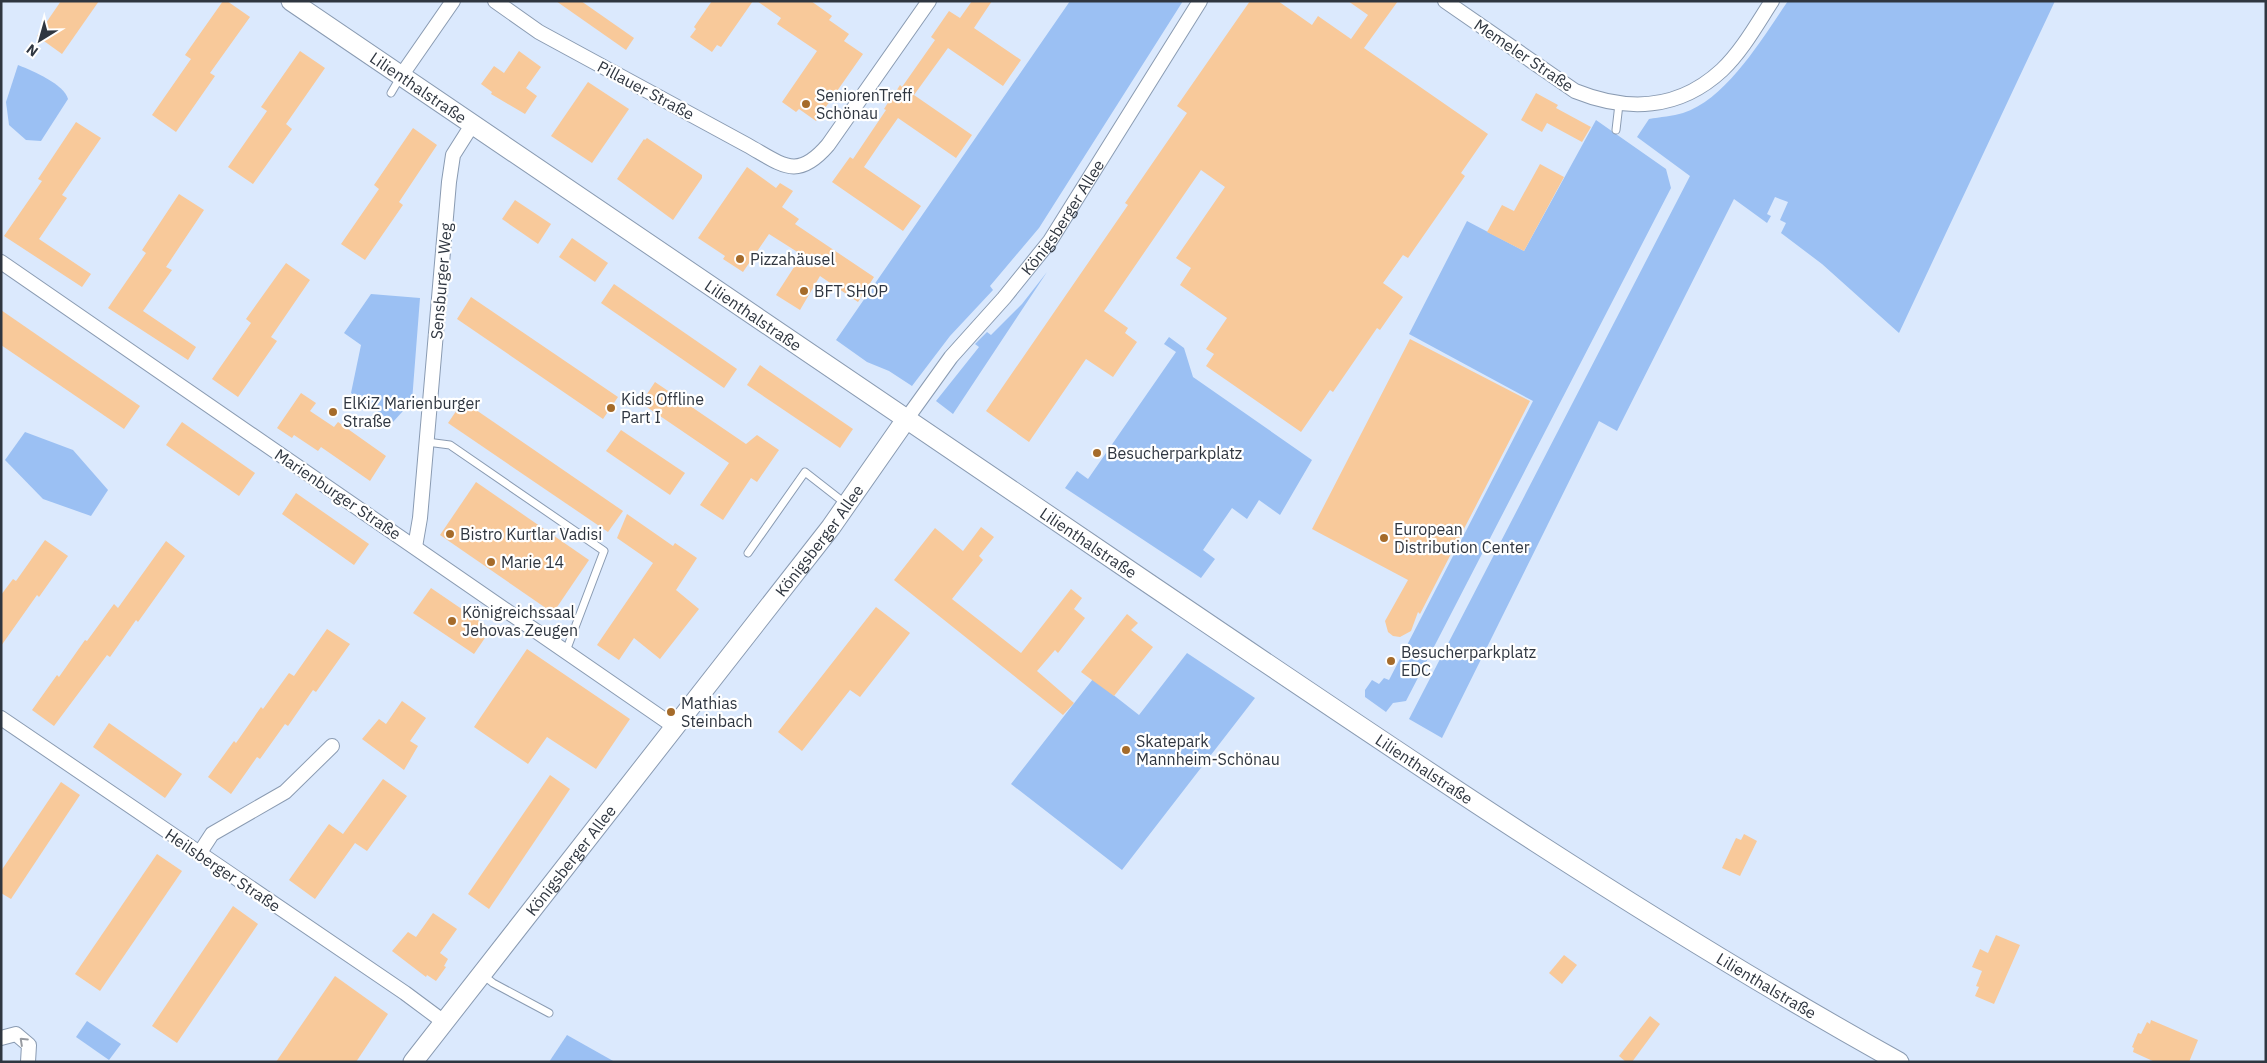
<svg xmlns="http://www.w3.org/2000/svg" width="2267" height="1063" font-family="'IBM Plex Sans',sans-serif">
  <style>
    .green { fill: #9bc0f3 }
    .building { fill: #f8c99a }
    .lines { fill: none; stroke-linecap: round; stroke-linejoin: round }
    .lane-casing { stroke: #8a9bb2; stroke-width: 9 }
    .street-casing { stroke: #8a9bb2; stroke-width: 16 }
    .secondary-casing { stroke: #8a9bb2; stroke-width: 21 }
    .lane { stroke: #fff; stroke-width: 7 }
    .street { stroke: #fff; stroke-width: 14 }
    .secondary { stroke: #fff; stroke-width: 19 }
    .oneway { stroke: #979aa0 }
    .poi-dot { fill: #a56b2a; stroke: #fff; stroke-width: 2 }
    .labels { text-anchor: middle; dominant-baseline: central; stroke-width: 4.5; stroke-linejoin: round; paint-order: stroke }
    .street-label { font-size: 16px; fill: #2f3640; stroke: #fff }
    .poi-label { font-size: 16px; fill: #2f3640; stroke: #fff; text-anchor: start }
  </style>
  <rect width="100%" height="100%" fill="#dbe9fd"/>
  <g class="green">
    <path d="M1070,1H1183L1039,228L990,286L993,290L950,336L912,386L889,371L867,362L836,340Z"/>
    <path d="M1788,1H2055L1899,333L1822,264L1781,233L1786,223L1780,220L1788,202L1775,197L1767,214L1771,216L1767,223L1734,199L1617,431L1599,421L1442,738L1409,719L1690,176L1637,137L1649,119C1660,117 1673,116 1683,113C1727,99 1763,37 1788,1Z"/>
    <path d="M18,65C33,71 64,84 68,99L41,141L26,140L9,125L6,102Z"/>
    <path d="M1596,120L1666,169L1671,188L1406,701L1393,703L1386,712L1365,697V690L1372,680L1379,684L1384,678L1389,680L1533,401L1409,334L1467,221L1524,251Z"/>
    <path d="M1047,272L953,414L936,401L979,347L975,344L987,332L991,335L1022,304Z"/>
    <path d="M371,294L420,298L412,401L393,422L351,393L361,345L344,333Z"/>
    <path d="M1169,337L1184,348L1193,377L1312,460L1280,515L1259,500L1247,519L1232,508L1203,550L1215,559L1201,578L1065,488L1077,471L1088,479L1176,352L1164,344Z"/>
    <path d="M25,432L73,450L108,490L91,516L43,499L5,460Z"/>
    <path d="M1187,653L1255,698L1122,870L1011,784L1093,679L1139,715Z"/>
    <path d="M87,1021L121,1044L109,1060L76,1037Z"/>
    <path d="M567,1035L615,1062H549Z"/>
  </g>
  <g class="building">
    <path d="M61,1H99L62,54L37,36Z"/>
    <path d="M223,1H227L250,17L210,73L215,76L176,132L152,115L191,59L185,55Z"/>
    <path d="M556,1H581L634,38L626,50Z"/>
    <path d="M712,1H753L721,47L717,45L712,52L690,37L696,29L694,27Z"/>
    <path d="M757,1H811L832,16L829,20L849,34L844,41L863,54L816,121L799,109L796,112L782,102L817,51L777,24L781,18Z"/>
    <path d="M972,1H992L974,28L1021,60L1003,86L948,48L914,95L972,135L956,158L898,118L881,142L864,167L921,206L903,231L832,182L850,157L853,159L886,110L884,109L889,101L884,92L895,93L900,85L902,87L935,40L931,37L949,11L960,18Z"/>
    <path d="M1250,1H1278L1312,25L1318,16L1351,39L1368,15L1348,1H1398L1364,48L1488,134L1461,173L1465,176L1408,258L1403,255L1383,283L1403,297L1380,330L1377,328L1333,392L1330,390L1301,432L1206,366L1214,354L1206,349L1227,318L1180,285L1191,268L1176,258L1225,187L1201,170L1104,311L1128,328L1125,333L1137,342L1113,377L1086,359L1029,442L986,411L1128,205L1125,203L1187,113L1177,106Z"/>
    <path d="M300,51L325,68L286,124L292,129L253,184L228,167L267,111L261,107Z"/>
    <path d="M519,51L541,67L526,88L537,96L525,114L491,94L492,92L481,84L494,66L504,73Z"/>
    <path d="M588,82L629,109L592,163L551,136Z"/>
    <path d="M1536,93L1558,105L1556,108L1591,127L1582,142L1547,123L1542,132L1521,120Z"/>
    <path d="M76,122L101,138L62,195L67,198L39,239L91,274L82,287L4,236L42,181L38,179Z"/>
    <path d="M413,128L437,145L399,202L403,205L365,260L341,244L379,189L374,185Z"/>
    <path d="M647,138L702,175V178L673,220L617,179L644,139L645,140Z"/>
    <path d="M1540,164L1564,177L1524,251L1487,232L1502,205L1514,211Z"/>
    <path d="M747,167L776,188L780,183L793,191L782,207L799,219L795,224L874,277L858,302L820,276L800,310L776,295L798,261L795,259L799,253L769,234L743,272L723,259L725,256L698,238Z"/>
    <path d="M179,194L204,210L166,267L172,270L143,311L196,347L188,360L108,308L146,253L142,250Z"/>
    <path d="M515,200L551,224L538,244L502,219Z"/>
    <path d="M572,238L608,263L595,282L559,257Z"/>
    <path d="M286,263L310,280L271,337L277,341L238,397L212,379L251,323L246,319Z"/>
    <path d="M614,284L737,369L724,388L601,303Z"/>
    <path d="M471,297L618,397L603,419L457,319Z"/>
    <path d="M1,310L140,406L124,429L1,345Z"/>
    <path d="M1410,339L1530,401L1420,614L1418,612L1411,631L1400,637L1393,636L1388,632L1385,621L1408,580L1312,529Z"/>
    <path d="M760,365L853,429L840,448L747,385Z"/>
    <path d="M655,382L746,444L757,435L779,450L757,482L751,478L723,520L700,505L729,463L641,403Z"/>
    <path d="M301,393L316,403L310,411L334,427L338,422L386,456L370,481L321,447L318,451L294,435L292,438L277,428Z"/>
    <path d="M463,401L623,511L608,532L448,423Z"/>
    <path d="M182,422L255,473L239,496L166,445Z"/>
    <path d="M621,430L685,473L670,495L606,451Z"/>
    <path d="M476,482L589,560L553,613L440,535Z"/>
    <path d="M296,493L369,544L354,565L282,514Z"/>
    <path d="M627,514L673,546L675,543L697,558L676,590L699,609L660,659L634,638L619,660L597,645L653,563L617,538Z"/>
    <path d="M981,527L994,537L979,556L983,560L952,599L1021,653L1071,589L1082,598L1074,609L1085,618L1058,653L1055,650L1037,671L1074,703L1063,715L894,580L935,528L963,551Z"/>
    <path d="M45,540L68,556L39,597L37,595L1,646V595L13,579L16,581Z"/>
    <path d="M166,541L185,556L138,622L136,620L110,657L107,655L54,726L32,710L57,675L59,677L85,640L87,641L114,604L118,608Z"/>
    <path d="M431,588L491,629L474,654L413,613Z"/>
    <path d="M876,607L910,633L860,697L850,690L802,751L778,732Z"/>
    <path d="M1127,614L1138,623L1131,630L1153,647L1114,696L1081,672Z"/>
    <path d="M327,629L350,644L316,692L313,690L288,726L285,724L260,759L257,757L231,794L208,777L234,741L236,743L261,707L263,709L289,673L294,676Z"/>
    <path d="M527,649L630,719L596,769L547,737L528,764L474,727Z"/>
    <path d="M402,701L426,718L410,741L418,746L404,770L362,739L379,719L386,724Z"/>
    <path d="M109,723L182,774L165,798L93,747Z"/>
    <path d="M550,775L570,789L489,909L468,894Z"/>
    <path d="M383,779L407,796L367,851L355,843L315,899L289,880L329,824L343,834Z"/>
    <path d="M61,782L80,795L11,899L1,893V871Z"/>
    <path d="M1744,834L1757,841L1740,876L1722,868L1736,838L1741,840Z"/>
    <path d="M157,854L182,871L100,991L75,974Z"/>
    <path d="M233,906L258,924L177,1043L152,1026Z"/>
    <path d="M433,913L457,929L440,953L448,959L444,966L446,967L436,981L427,975L426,977L392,951L408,932L416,937Z"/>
    <path d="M1996,935L2020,945L1994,1004L1975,996L1979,987L1976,986L1982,971L1972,967L1980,949L1988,953Z"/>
    <path d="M1564,955L1577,965L1562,984L1549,973Z"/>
    <path d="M335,976L388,1014L356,1062H276Z"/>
    <path d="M1650,1016L1660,1024L1632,1062H1626L1619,1056Z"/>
    <path d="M2151,1020L2198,1040L2189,1062H2155L2133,1052L2134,1048L2132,1047L2138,1033L2141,1034L2147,1022L2150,1024Z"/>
  </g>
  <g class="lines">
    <defs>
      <g id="lane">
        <path d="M391,93L401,76"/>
        <path d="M1616,130L1619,104"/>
        <path d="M427,442L450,445L604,551L566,651"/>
        <path d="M748,553L805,472L846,504"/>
        <path d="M483,975L493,983L549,1013"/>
      </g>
      <g id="street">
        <path d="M495,1L539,32L747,145C783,165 797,181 828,145L929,1"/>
        <path d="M1445,1L1575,91C1627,112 1679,110 1722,70C1742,51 1757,24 1772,1"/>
        <path d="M401,76L453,1"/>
        <path d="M1,262L675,727"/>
        <path id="s1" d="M905,421L951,357L1004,298L1050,241L1200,1"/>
        <path d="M415,547L420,518L449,182L453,155L472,125"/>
        <path d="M1,718L405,993L444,1022"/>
        <path d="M199,854L212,834L285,792L332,746"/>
        <path d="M1,1038L16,1034L29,1045L28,1062"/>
      </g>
      <g id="secondary">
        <path id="s2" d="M291,1C577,195 862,390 1148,583C1393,749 1640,918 1899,1062"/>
        <path id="s3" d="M413,1062L831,527L905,421"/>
      </g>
    </defs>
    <use href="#lane" class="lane-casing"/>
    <use href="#street" class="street-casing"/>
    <use href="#secondary" class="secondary-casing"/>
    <use href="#lane" class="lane"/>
    <use href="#street" class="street"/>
    <use href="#secondary" class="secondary"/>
  </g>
  <defs><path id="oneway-chevron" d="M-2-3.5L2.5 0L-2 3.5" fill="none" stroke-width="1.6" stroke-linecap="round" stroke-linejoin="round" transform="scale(1.25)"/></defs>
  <use class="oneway" href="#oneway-chevron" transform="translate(23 1041) rotate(-137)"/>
  <g class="poi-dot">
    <circle cx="806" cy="104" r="5"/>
    <circle cx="740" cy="259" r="5"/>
    <circle cx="804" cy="291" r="5"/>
    <circle cx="611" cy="408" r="5"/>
    <circle cx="333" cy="412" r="5"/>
    <circle cx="1097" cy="453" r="5"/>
    <circle cx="450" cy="534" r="5"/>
    <circle cx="1384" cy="538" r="5"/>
    <circle cx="491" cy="562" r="5"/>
    <circle cx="452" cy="621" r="5"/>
    <circle cx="1391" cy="661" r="5"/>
    <circle cx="671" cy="712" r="5"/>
    <circle cx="1126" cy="750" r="5"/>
  </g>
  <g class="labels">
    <g class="street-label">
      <text transform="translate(1524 55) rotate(34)">Memeler Straße</text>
      <text stroke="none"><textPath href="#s2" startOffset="154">Lilienthalstraße</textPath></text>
      <text transform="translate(646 90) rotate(28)">Pillauer Straße</text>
      <text stroke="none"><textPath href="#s1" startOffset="258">Königsberger Allee</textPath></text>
      <text transform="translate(441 281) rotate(-85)">Sensburger Weg</text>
      <text stroke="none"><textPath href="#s2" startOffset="559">Lilienthalstraße</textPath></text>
      <text transform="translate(338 494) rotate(34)">Marienburger Straße</text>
      <text stroke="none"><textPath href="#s3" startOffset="661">Königsberger Allee</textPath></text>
      <text stroke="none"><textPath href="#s2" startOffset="964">Lilienthalstraße</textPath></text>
      <text stroke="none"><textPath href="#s2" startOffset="1369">Lilienthalstraße</textPath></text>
      <text stroke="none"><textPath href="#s3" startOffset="256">Königsberger Allee</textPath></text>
      <text transform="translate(223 870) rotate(34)">Heilsberger Straße</text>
      <text stroke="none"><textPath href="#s2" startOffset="1774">Lilienthalstraße</textPath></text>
    </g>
    <g class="poi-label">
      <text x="816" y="95">SeniorenTreff<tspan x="816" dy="18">Schönau</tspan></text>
      <text x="750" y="259">Pizzahäusel</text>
      <text x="814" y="291">BFT SHOP</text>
      <text x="621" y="399">Kids Offline<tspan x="621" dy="18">Part I</tspan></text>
      <text x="343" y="403">ElKiZ Marienburger<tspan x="343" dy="18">Straße</tspan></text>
      <text x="1107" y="453">Besucherparkplatz</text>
      <text x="1394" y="529">European<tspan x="1394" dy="18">Distribution Center</tspan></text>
      <text x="460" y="534">Bistro Kurtlar Vadisi</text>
      <text x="501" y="562">Marie 14</text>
      <text x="462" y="612">Königreichssaal<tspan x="462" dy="18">Jehovas Zeugen</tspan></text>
      <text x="1401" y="652">Besucherparkplatz<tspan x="1401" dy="18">EDC</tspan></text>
      <text x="681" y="703">Mathias<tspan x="681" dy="18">Steinbach</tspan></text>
      <text x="1136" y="741">Skatepark<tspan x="1136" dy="18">Mannheim-Schönau</tspan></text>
    </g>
  </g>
  <rect width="2267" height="1063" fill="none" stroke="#2f3640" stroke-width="5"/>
  <g transform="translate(40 40) rotate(217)" stroke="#ffffff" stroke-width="4" paint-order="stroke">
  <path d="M0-4L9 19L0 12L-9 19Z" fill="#2f3640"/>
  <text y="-8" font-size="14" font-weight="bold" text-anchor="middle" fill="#2f3640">N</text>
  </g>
</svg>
